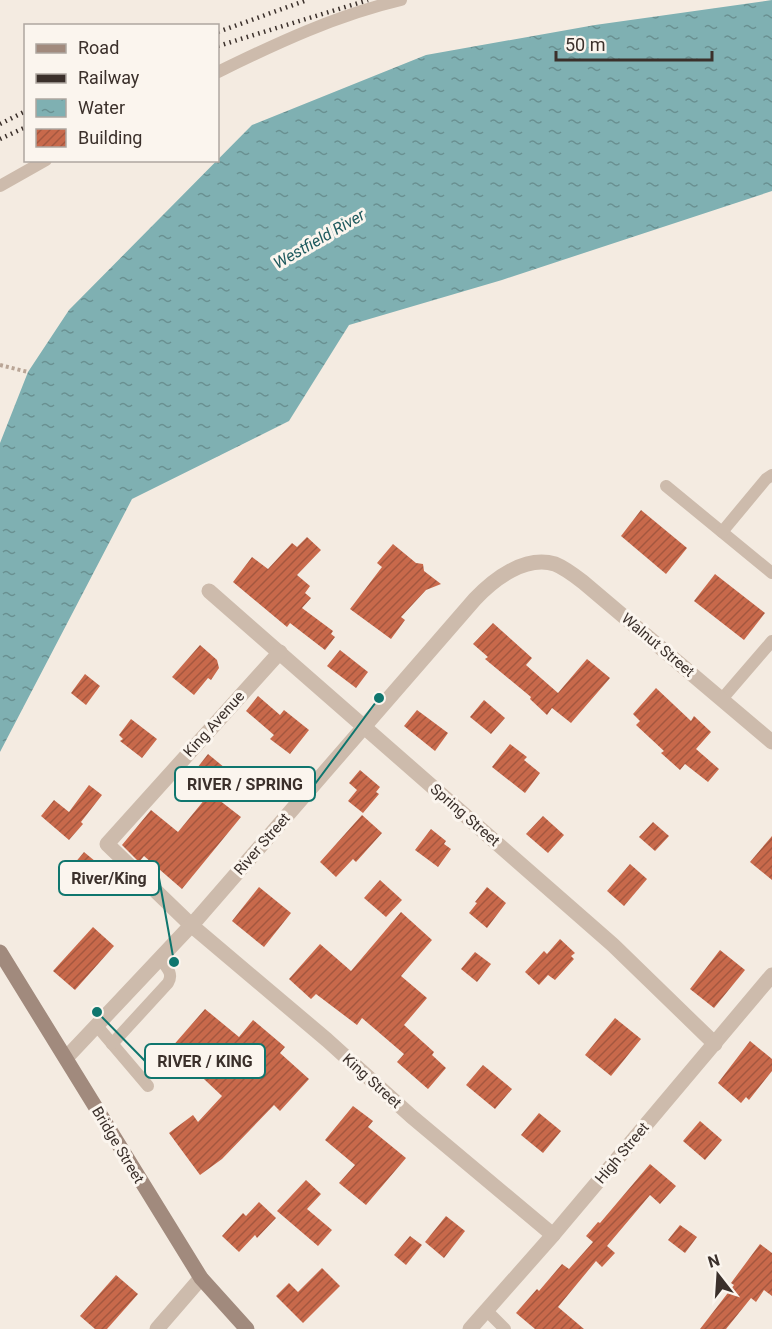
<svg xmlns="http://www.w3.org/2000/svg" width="772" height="1329" font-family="Roboto,sans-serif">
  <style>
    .water { fill: url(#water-ripples) }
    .building { fill: url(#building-hatch) }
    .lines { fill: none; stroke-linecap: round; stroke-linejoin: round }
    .path { stroke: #b9a596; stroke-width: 4; stroke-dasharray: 3 3; stroke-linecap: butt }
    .service { stroke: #cdbbac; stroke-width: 12 }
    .minor { stroke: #cdbbac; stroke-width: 15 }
    .tertiary { stroke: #cdbbac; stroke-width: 15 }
    .secondary { stroke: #a18a7d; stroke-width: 15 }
    .rail { stroke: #3b302b; stroke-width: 4.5; stroke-dasharray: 1.5 4.5; stroke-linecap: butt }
    .labels { text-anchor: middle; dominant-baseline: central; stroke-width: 6; stroke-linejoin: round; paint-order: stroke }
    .street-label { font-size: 15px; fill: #3b302b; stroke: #fbf5ee }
    .water-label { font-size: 16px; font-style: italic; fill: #1f5a5e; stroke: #fbf5ee }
    .leader { fill: none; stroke: #0f766e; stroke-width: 2 }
    .callout-dot { fill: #0f766e; stroke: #fbf5ee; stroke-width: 2 }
    .callout { fill: #fbf5ee; stroke: #0f766e; stroke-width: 2 }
    .callout-label { font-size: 16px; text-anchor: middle; font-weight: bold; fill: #3b302b }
  </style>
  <defs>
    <pattern id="water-ripples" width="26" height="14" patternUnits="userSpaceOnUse" patternTransform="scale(1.5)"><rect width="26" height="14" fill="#7fb0b2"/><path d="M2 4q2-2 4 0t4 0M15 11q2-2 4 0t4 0" fill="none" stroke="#699091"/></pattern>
    <pattern id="building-hatch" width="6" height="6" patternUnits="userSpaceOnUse" patternTransform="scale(1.5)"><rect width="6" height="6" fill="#c8694b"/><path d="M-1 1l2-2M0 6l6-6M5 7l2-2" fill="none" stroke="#a4573f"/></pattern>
  </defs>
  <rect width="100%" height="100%" fill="#f4ebe1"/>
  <path class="water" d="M772,0V191L502,280L349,325L289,421L132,499L0,752V443L28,372L69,310L252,125L426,55L595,25Z"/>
  <g class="building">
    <path d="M641,510L687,548L666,574L621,536Z"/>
    <path d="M307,537L321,550L297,575L310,586L305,593L311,598L302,608L333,631L331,634L335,637L325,650L290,623L287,627L233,582L252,557L268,569L292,543L297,547Z"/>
    <path d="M393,544L416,563L423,564L424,571L441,584L426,590L401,617L405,620L391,639L350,609L382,567L377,563Z"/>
    <path d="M715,574L765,613L744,640L694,601Z"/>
    <path d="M493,623L532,658L526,665L558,693L587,659L610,678L571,723L552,708L547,715L530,699L531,697L485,659L488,657L473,644Z"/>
    <path d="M200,645L217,660L219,668L211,680L208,678L194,695L172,677Z"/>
    <path d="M340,650L368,672L356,688L327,666Z"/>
    <path d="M85,674L100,686L86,705L71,693Z"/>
    <path d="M656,688L691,721L694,716L711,732L696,749L719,769L708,782L685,764L680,770L661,753L664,751L636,725L640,721L633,714Z"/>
    <path d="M258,696L280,715L284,710L309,730L290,754L270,739L274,735L246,711Z"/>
    <path d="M484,700L505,718L491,734L470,717Z"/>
    <path d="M417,710L448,733L435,751L404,726Z"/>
    <path d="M131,719L157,739L142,758L120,741L123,739L119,735Z"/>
    <path d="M510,744L527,757L524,760L540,773L525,793L492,767Z"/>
    <path d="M208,754L225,768L211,785L194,772Z"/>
    <path d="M360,770L380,787L376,792L379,794L363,813L348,801L357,790L349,783Z"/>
    <path d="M89,785L102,795L81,822L83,824L69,840L41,816L54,800L69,812Z"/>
    <path d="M210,793L241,817L182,889L144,856L139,862L122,845L151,810L178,832Z"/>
    <path d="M362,815L382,833L356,862L353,859L336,877L320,862Z"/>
    <path d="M543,816L564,835L548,853L526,834Z"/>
    <path d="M653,822L669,836L655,851L639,837Z"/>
    <path d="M431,829L446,841L444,844L451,849L438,867L415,850Z"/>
    <path d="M772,836V880L750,862Z"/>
    <path d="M84,852L107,871L88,893L65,875Z"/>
    <path d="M630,864L647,879L624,906L607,891Z"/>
    <path d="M380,880L402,900L386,917L364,898Z"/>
    <path d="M259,887L291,913L264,947L232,921Z"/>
    <path d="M487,887L506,903L487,928L469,913L477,903L475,902Z"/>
    <path d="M401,912L432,940L401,976L427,998L404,1025L434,1052L432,1055L446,1068L428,1089L397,1062L404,1054L362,1018L357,1025L316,994L311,999L289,979L320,944L351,971Z"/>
    <path d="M93,927L114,946L75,990L53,971Z"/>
    <path d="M560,939L575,953L571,956L574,959L555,980L548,975L539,985L525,972L544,951L547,954Z"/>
    <path d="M720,950L745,970L714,1008L690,989Z"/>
    <path d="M475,952L491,964L477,982L461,969Z"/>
    <path d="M205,1009L239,1037L253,1020L285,1047L280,1053L309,1079L280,1111L274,1105L222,1159L200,1175L169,1133L193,1115L198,1122L222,1096L171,1048Z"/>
    <path d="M615,1018L641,1039L611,1076L585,1055Z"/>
    <path d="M750,1041L772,1059V1071L749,1100L746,1097L741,1103L718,1083Z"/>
    <path d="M483,1065L512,1089L495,1109L466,1085Z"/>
    <path d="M353,1106L373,1121L368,1127L406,1158L366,1205L339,1183L355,1165L325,1140Z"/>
    <path d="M539,1113L561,1131L543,1153L521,1135Z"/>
    <path d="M700,1121L722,1140L705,1160L683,1141Z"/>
    <path d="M650,1164L676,1186L660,1204L650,1195L607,1246L615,1253L602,1267L596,1261L558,1307L584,1329H535L516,1313L537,1289L539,1291L562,1264L569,1269L593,1242L586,1236L598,1222L600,1223Z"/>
    <path d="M306,1180L321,1194L307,1209L332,1230L318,1246L277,1211Z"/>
    <path d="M259,1202L276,1218L257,1238L255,1235L239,1252L222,1236L243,1213L246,1216Z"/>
    <path d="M446,1216L465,1231L444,1258L425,1242Z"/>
    <path d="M680,1225L697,1237L685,1253L668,1240Z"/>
    <path d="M410,1236L422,1245L406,1265L394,1255Z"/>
    <path d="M760,1244L772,1253V1296L764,1290L756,1302L751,1298L726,1329H700L734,1285L731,1283Z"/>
    <path d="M322,1268L340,1286L303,1323L276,1296L289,1283L298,1292Z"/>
    <path d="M116,1275L138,1294L107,1329H95L80,1316Z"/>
  </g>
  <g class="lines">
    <path class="path" d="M0,365L28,372"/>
    <g class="service">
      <path d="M218,72C277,43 337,15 401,0"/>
      <path d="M0,186L46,160"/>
      <path d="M666,486L772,573"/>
      <path d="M722,532L766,479L772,475"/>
      <path d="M722,699L772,641"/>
      <path d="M97,1026L148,1086"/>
      <path d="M112,1044L168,983C174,973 166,967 160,959"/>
      <path d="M486,1310L505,1329"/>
    </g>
    <g class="minor">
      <path d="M209,591L613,945L715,1044"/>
      <path d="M280,652L107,844L191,925L327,1040L411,1116L553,1235"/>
      <path d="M157,1329L201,1278"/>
      <path d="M470,1329L553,1235L772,975"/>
    </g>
    <path class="tertiary" d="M66,1058L198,918L475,599C494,579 525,555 555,564C565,568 574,575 583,582L772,742"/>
    <path class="secondary" d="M0,952L201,1278L247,1329"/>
    <g class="rail">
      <path d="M218,32L307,0"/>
      <path d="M218,46L368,0"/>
      <path d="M0,124L26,111"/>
      <path d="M0,139L26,127"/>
    </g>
  </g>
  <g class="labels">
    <g class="street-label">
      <text transform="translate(658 645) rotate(40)">Walnut Street</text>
      <text transform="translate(214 724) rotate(-48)">King Avenue</text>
      <text transform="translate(465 815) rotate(41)">Spring Street</text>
      <text transform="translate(262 844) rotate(-49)">River Street</text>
      <text transform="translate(372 1081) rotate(42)">King Street</text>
      <text transform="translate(118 1145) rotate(59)">Bridge Street</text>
      <text transform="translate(622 1153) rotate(-50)">High Street</text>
    </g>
    <g class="water-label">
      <text transform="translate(319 239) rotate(-30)">Westfield River</text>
    </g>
  </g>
  <path class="leader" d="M379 698L315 784M174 962L159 878M97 1012L145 1061"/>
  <g class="callout-dot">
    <circle cx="379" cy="698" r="6"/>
    <circle cx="174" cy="962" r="6"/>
    <circle cx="97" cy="1012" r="6"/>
  </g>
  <g class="callout">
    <rect x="175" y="767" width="140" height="34" rx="6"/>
    <rect x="59" y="861" width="100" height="34" rx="6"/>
    <rect x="145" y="1044" width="120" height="34" rx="6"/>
  </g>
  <g class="callout-label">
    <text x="245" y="790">RIVER / SPRING</text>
    <text x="109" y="884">River/King</text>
    <text x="205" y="1067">RIVER / KING</text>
  </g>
  <rect x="24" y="24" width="195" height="138" fill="#fbf5ee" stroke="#aea6a0" stroke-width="1.5"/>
  <rect x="36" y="44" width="30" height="9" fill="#a18a7d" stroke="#aea6a0" stroke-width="1.5"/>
  <text x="78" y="54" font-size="18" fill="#3b302b">Road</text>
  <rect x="36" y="74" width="30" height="9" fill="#3b302b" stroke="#aea6a0" stroke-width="1.5"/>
  <text x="78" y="84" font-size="18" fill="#3b302b">Railway</text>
  <rect x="36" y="99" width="30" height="18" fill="url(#water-ripples)" stroke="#aea6a0" stroke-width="1.5"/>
  <text x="78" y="114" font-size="18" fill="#3b302b">Water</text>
  <rect x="36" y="129" width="30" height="18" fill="url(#building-hatch)" stroke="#aea6a0" stroke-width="1.5"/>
  <text x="78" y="144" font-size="18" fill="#3b302b">Building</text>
  <g transform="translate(718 1275) rotate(343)" stroke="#fbf5ee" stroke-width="4.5" paint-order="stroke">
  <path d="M0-4.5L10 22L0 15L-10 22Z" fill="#3b302b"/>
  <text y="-9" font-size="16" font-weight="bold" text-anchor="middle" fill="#3b302b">N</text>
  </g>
  <path d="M556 51v9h156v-9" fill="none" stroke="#3b302b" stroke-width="3"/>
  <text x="565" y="51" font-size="18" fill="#3b302b" stroke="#fbf5ee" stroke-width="4.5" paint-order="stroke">50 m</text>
</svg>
